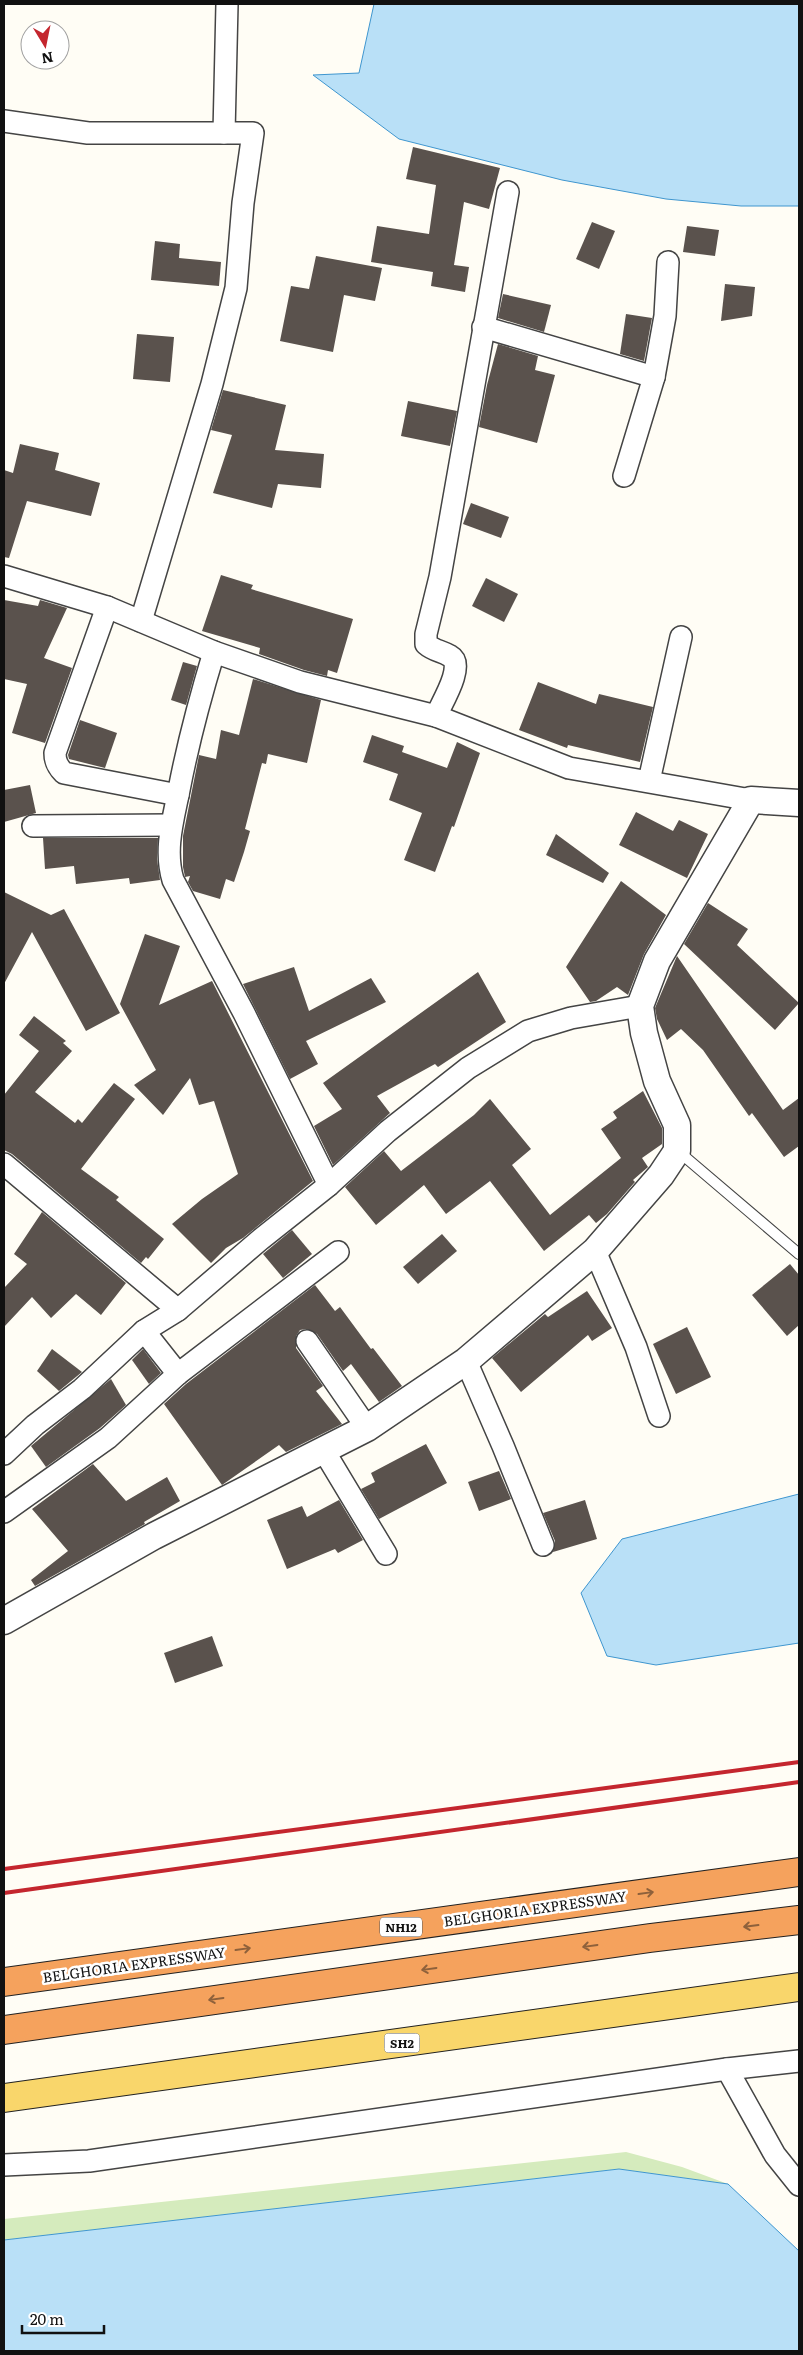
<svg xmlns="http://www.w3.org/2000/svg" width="803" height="2355" font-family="Literata,serif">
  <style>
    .green { fill: #d5ebbd }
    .water { fill: #b9e0f7; stroke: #3f96cf }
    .building { fill: #5a524d }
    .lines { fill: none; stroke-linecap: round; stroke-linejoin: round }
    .service-casing { stroke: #444; stroke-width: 12 }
    .minor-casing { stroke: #444; stroke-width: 24 }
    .tertiary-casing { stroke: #444; stroke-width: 29 }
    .primary-casing { stroke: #222; stroke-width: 30 }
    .motorway-casing { stroke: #222; stroke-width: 30 }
    .service { stroke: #fff; stroke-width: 10 }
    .minor { stroke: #fff; stroke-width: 21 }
    .tertiary { stroke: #fff; stroke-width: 26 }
    .primary { stroke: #f9d66b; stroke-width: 28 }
    .motorway { stroke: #f5a25d; stroke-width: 28 }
    .rail { stroke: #c4262e; stroke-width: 4 }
    .oneway { stroke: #8e613b }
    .labels { text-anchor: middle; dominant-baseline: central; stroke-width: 5; stroke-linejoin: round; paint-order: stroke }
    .shield { fill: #fff; stroke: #585858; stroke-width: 1 }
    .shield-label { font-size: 12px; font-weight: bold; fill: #111 }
    .street-label { font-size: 14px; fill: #111; stroke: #fff }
  </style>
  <rect width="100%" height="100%" fill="#fffdf5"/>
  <path class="green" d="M626,2152L682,2167L728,2184L619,2169L4,2240V2219Z"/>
  <g class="water">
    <path d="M374,4H799V206H741L666,199L562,180L399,139L313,75L359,73Z"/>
    <path d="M799,1494V1643L656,1665L607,1656L581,1593L622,1539Z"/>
    <path d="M619,2169L728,2184L799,2251V2351H4V2240Z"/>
  </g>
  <g class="building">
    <path d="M413,147L500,168L489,209L464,202L454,265L469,267L465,292L431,286L433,272L371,262L377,226L429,234L436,185L406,179Z"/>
    <path d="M592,222L615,231L599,269L576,259Z"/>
    <path d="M687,226L719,230L715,256L683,252Z"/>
    <path d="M155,241L180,244L179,258L221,262L219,286L151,280Z"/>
    <path d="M316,256L382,268L375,301L344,295L333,352L280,341L291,286L309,289Z"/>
    <path d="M725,284L755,287L752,316L721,321Z"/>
    <path d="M503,294L551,305L544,332L498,318Z"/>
    <path d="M626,314L652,318L644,361L620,354Z"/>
    <path d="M137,334L174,337L170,382L133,379Z"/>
    <path d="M498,344L538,356L535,370L555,375L537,443L479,427L487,385Z"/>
    <path d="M223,390L286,405L275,450L324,454L321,488L278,484L272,508L213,493L232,435L211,430Z"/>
    <path d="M408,401L457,411L450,446L401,436Z"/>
    <path d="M20,444L59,453L55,470L100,483L91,516L27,501L9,558L4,557V470L13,473Z"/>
    <path d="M471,503L509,517L501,538L463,524Z"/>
    <path d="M221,575L253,585L251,589L353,619L337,673L328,670L327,676L304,670L259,654L260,648L202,631Z"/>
    <path d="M486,578L518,594L504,622L472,606Z"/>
    <path d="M4,600L38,606L40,600L67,608L44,658L72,668L45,743L12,733L27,684L4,679Z"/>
    <path d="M183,662L197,666L186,705L171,700Z"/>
    <path d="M253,679L321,700L307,763L268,754L266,764L262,763L245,829L250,831L244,852L234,882L226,879L220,899L193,891L188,882L190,876L185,877L183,867V836L199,755L216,759L221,730L239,735Z"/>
    <path d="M538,682L596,704L599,694L653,707L640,762L568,745L567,748L519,730Z"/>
    <path d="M80,720L117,733L105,768L69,759L68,755Z"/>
    <path d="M372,735L404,746L402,752L447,768L457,742L480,753L454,827L452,826L435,872L404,860L422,813L389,800L398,774L363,762Z"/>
    <path d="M30,785L36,813L4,822V790Z"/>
    <path d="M636,812L673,831L679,820L708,834L687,878L619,845Z"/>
    <path d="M556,834L609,873L603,883L546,855Z"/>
    <path d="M43,838H158L157,859L160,880L130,884L129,878L76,884L74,866L45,869Z"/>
    <path d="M621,881L666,915L644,954L628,995L617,987L596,1001L590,1002L566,967Z"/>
    <path d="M4,892L51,915L64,909L120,1013L86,1031L32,932L4,984Z"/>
    <path d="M708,903L748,929L737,945L799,1003L775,1030L684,944Z"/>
    <path d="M145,934L180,946L159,1005L212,981L313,1181L243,1238L226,1248L211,1263L172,1224L202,1199L238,1174L214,1101L199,1105L190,1078L163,1115L134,1085L156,1070L120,1004Z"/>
    <path d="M677,956L783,1110L799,1098V1146L784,1157L752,1113L749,1116L703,1050L681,1029L667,1040L657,1019L655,1008Z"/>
    <path d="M294,967L309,1011L371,978L386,1002L306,1041L318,1064L290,1079L243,984Z"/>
    <path d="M478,972L506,1022L438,1067L435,1064L377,1096L390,1113L333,1165L314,1126L342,1109L323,1083Z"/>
    <path d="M34,1016L66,1041L63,1043L72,1051L35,1092L75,1123L78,1119L82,1123L114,1083L135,1099L81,1169L119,1197L116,1200L164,1239L148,1259L146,1257L141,1263L12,1154L4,1150V1095L39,1051L19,1035Z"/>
    <path d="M643,1091L662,1128V1144L642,1158L648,1167L633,1180L635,1182L607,1214L596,1223L589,1215L544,1251L490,1181L446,1214L424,1185L376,1225L345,1187L384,1151L401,1171L474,1115L490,1099L531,1149L512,1165L550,1215L621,1158L601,1129L617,1118L613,1112Z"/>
    <path d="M42,1212L126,1283L101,1315L76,1294L51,1318L32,1297L4,1327V1288L27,1264L14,1254Z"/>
    <path d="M292,1230L312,1254L283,1278L263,1254Z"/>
    <path d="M442,1234L457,1251L418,1284L403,1267Z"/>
    <path d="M790,1264L799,1275V1325L787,1336L752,1295Z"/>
    <path d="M315,1285L335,1311L340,1307L371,1349L373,1348L402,1386L379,1402L351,1364L343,1371L317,1334L306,1329L300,1330L296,1336V1348L323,1386L316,1391L342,1424L286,1452L279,1445L222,1485L164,1404L186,1384Z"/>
    <path d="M587,1291L612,1328L592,1341L588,1335L521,1392L492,1358L545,1314L548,1317Z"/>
    <path d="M687,1327L711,1377L676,1394L653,1344Z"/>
    <path d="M52,1349L82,1372L59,1391L37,1371Z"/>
    <path d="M143,1349L161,1373L149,1384L132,1360Z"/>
    <path d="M111,1379L126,1405L100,1428L46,1467L31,1446Z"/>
    <path d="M426,1444L447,1483L379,1519L361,1489L375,1482L371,1473Z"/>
    <path d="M93,1464L126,1501L167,1477L180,1501L144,1522L145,1524L35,1586L31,1580L68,1551L32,1509Z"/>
    <path d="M499,1471L511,1499L479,1511L468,1482Z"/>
    <path d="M339,1500L363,1540L338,1553L335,1549L287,1569L267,1520L302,1506L307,1517Z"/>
    <path d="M585,1500L597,1539L553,1552L555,1541L543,1513Z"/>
    <path d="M212,1636L223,1666L175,1683L164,1653Z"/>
  </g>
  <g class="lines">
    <defs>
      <path id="service" d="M678,1151L799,1254"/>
      <g id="minor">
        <path d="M4,121L88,133H253L243,203L236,288L212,384L141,621"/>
        <path d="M224,133L227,4"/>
        <path d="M483,327L654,377"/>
        <path d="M624,476L654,377L665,316L668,262"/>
        <path d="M4,576L107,607L214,652L300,682L436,716L569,768L751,800"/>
        <path d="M107,607L55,753C55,762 58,767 64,773L178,795"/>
        <path d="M214,652C200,698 188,743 179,790C173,820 164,850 173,880L244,1013L329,1185"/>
        <path d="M436,716C441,704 466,665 450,656C442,651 434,651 426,644V634L440,577L508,192"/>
        <path d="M649,781L681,637"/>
        <path d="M33,826L171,825"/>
        <path d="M4,1164L178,1310L261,1239L329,1185L388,1131L468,1068L528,1031L571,1018L640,1006"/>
        <path d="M595,1251L636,1347L659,1416"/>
        <path d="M144,1331L178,1374"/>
        <path d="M307,1341L367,1428"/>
        <path d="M466,1361L503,1446L543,1545"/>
        <path d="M324,1451L386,1554"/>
        <path d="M4,1454L35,1425L82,1389L144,1331L178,1310"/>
        <path d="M4,1512L108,1438L178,1374L338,1252"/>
        <path d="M727,2069L775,2155L799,2185"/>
        <path d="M4,2165L89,2161L727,2069L799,2061"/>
      </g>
      <path id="tertiary" d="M4,1621L154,1536L367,1428L466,1361L595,1251L661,1175L677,1151V1125L657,1081L644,1033L640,1006L657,961L751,800L799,803"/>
      <path id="primary" d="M4,2098L799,1987"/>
      <g id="motorway">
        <path d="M4,1982L799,1872"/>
        <path d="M4,2030L650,1938L799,1920"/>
      </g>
    </defs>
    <use href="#service" class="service-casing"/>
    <use href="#minor" class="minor-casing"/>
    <use href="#tertiary" class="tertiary-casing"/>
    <use href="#primary" class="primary-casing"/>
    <use href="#motorway" class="motorway-casing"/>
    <use href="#service" class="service"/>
    <use href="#minor" class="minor"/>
    <use href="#tertiary" class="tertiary"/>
    <use href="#primary" class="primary"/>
    <use href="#motorway" class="motorway"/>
    <g class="rail">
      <path d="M4,1869L799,1762"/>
      <path d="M4,1893L799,1782"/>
    </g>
  </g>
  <defs><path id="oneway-shaft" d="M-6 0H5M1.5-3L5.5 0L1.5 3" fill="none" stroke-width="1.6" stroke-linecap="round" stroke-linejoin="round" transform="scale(1.25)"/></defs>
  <g class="oneway">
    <use href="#oneway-shaft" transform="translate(646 1893) rotate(-8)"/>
    <use href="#oneway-shaft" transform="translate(751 1926) rotate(173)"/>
    <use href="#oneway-shaft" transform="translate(590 1946) rotate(172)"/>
    <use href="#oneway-shaft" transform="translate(243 1949) rotate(-8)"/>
    <use href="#oneway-shaft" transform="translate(429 1969) rotate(172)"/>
    <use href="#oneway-shaft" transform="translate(216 1999) rotate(172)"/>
  </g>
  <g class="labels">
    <g class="shield">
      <rect x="380" y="1917.5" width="42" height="19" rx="4"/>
      <rect x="384.5" y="2033.5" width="35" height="19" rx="4"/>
    </g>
    <g class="shield-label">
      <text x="401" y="1927">NH12</text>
      <text x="402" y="2043">SH2</text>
    </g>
    <g class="street-label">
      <text transform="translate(535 1908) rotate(-8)">BELGHORIA EXPRESSWAY</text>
      <text transform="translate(134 1964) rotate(-8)">BELGHORIA EXPRESSWAY</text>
    </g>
  </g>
  <rect width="803" height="2355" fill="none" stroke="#111111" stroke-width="10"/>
  <g transform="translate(45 45) rotate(170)"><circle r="24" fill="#ffffff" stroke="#a0a0a0"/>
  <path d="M0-4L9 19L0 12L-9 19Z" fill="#c4262e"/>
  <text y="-8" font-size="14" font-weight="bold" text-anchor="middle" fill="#111111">N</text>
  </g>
  <path d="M22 2325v8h82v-8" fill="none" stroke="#111111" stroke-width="2.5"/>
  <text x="30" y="2325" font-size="15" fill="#111111" stroke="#ffffff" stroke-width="4" paint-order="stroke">20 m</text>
</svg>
